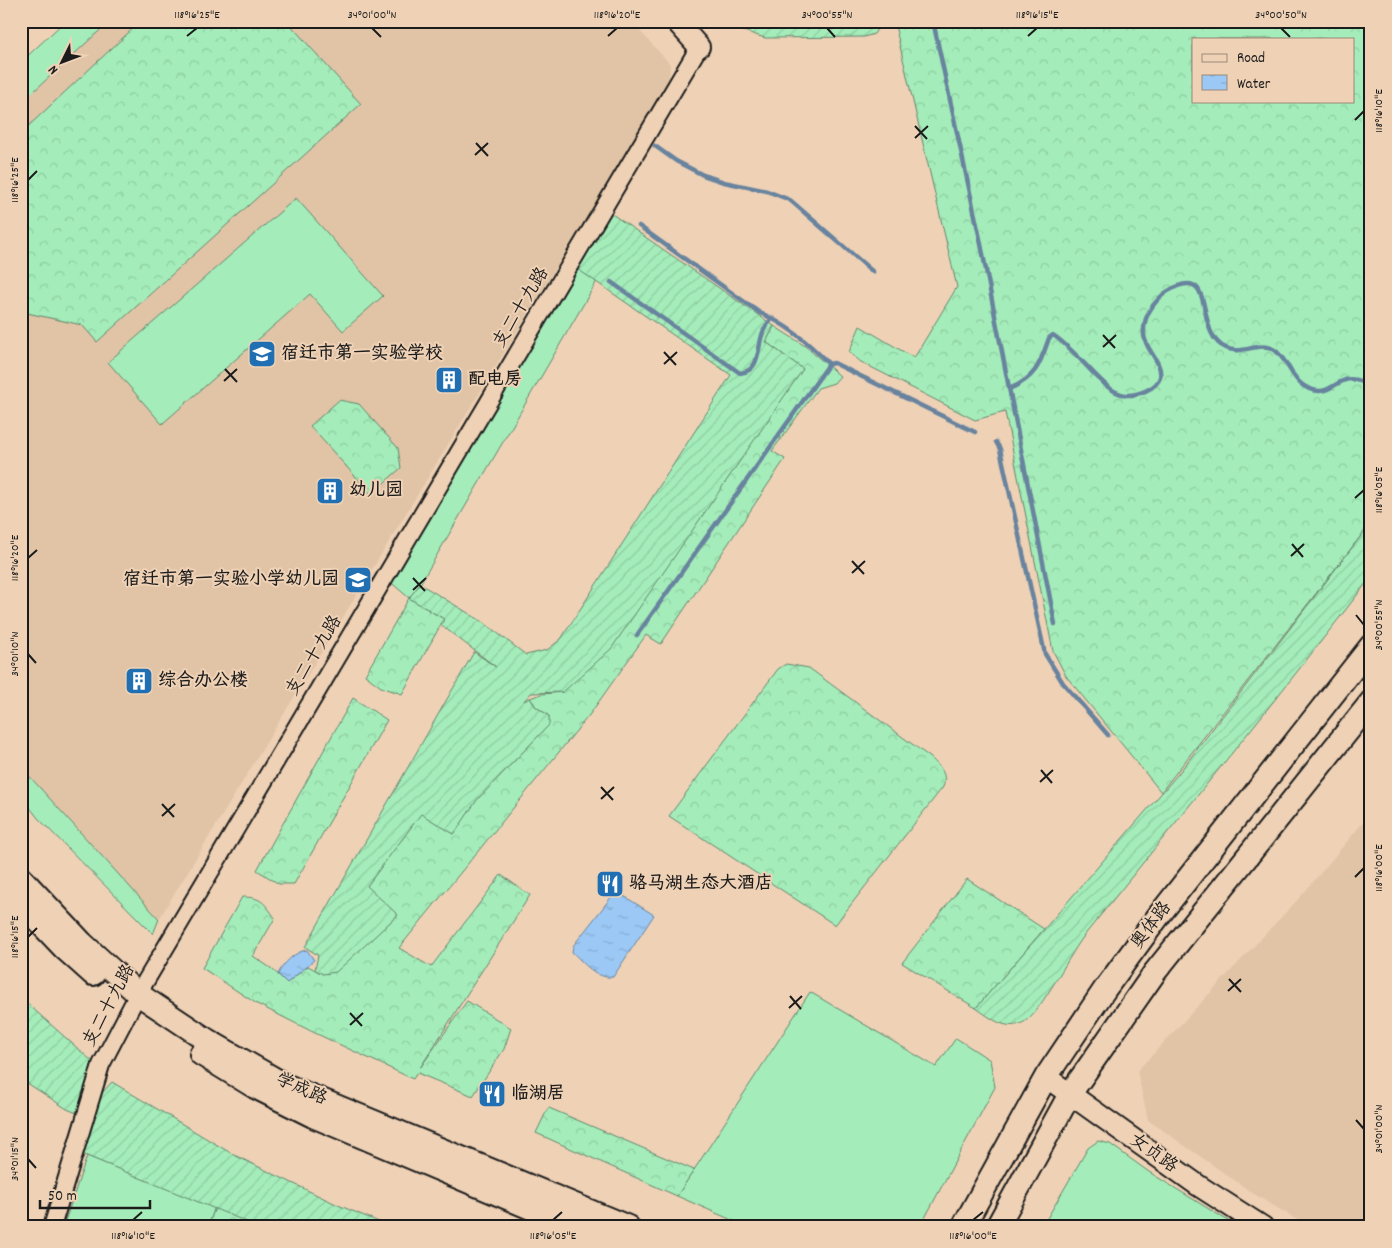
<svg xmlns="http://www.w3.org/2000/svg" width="1392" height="1248" font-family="Dekko,'LXGW WenKai TC',sans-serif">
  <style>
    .built { fill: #e1c4a6 }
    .grass { fill: #a4edba; stroke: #60846b }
    .forest { fill: url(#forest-crowns); stroke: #60846b; fill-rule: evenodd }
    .garden { fill: url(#garden-furrows); stroke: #60846b }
    .water { fill: url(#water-ripples); stroke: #68839e }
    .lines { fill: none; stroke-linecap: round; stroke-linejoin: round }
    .stream { stroke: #68839e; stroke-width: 4.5 }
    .minor-casing { stroke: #1c1c1c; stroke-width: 20 }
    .tertiary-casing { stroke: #1c1c1c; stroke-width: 24 }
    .secondary-casing { stroke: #1c1c1c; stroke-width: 26 }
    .minor { stroke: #efd2b6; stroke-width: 16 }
    .tertiary { stroke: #efd2b6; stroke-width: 20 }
    .secondary { stroke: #efd2b6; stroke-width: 22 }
    .ticks { fill: none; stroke: #1c1c1c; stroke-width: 2 }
    .labels { text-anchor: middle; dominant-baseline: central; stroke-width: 4; stroke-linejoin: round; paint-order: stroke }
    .street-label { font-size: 18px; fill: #1c1c1c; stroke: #efd2b6 }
    .poi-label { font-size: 18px; font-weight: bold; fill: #1c1c1c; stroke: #efd2b6; text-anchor: start }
    .neatline { fill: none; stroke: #1c1c1c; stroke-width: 2 }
    .ticks-label { font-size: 12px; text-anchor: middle; fill: #1c1c1c }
  </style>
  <defs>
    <pattern id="forest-crowns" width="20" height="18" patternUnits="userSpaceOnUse" patternTransform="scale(1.25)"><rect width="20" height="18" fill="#a4edba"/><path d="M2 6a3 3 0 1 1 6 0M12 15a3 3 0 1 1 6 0" fill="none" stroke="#8dcb9f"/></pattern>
    <pattern id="garden-furrows" width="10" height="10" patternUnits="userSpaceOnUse" patternTransform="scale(1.25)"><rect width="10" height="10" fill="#a4edba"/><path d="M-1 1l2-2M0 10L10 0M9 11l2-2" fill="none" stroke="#8dcb9f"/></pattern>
    <pattern id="water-ripples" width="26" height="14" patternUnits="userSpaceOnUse" patternTransform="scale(1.25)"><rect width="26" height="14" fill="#9bc8f5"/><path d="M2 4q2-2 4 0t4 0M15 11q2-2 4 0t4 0" fill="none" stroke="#85abd1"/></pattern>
  </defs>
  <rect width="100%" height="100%" fill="#efd2b6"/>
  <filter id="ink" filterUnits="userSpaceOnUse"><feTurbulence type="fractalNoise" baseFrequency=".02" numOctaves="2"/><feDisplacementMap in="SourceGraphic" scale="10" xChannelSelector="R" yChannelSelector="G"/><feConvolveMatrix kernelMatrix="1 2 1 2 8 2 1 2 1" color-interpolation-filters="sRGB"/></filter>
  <g filter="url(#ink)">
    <g class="built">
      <path d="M110,21H631L670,64L669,82L159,919L21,767V103Z"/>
      <path d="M1371,813V1227H1309L1254,1194L1148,1120L1137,1071L1302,895Z"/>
    </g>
    <g class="grass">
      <path d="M65,21H110L21,103V62Z"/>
      <path d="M296,198L383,296L343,331L310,294L162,424L108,362Z"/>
      <path d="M576,268L597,281L420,584L409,598L387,579Z"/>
      <path d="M21,767L159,919L153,934L38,818L21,796Z"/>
      <path d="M810,992L936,1067L956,1038L990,1060L995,1087L920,1227H748L677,1196Z"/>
      <path d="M1098,1141L1110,1144L1149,1172L1238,1227H1042L1088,1148Z"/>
      <path d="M87,1156L215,1207L208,1227H63Z"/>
    </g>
    <g class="forest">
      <path d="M141,21H287L361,104L97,342L82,325L27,313L21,307V133Z"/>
      <path d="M894,21H1371V523L1161,792L1066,676L1053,651L1005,412L975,420L861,362L849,352L860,326L914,358L957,287ZM1193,39H1353V101H1193Z"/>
      <path d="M774,326L805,346L840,376L834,383L818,388L772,451L785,459L661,644L646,635L590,714L399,948L431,967L501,875L530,895L420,1068L467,1001L511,1028L504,1049L473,1096L417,1073L413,1079L315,1033L257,1004L202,968L242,897C261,897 264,902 275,918L253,956L272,969L287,983L308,966L323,974L397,915L366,886L421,813L454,834L477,799L548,725L549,716L535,706L530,698L542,694L563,692L803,369L766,342Z"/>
      <path d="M339,400L359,404L398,448L401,468L371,494L310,426Z"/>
      <path d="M409,598L444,619L402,694L381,687L365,675Z"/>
      <path d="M786,664L809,668L931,758C940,767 948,774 943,787L835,925L669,816L778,669Z"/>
      <path d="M353,698L387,720L294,884H279L257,870Z"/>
      <path d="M967,879L1044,929L976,1008L902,963Z"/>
      <path d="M548,1108H549L694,1170L677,1196L536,1133Z"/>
      <path d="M215,1207L259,1227H208Z"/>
    </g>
    <g class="garden">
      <path d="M723,21H882L874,34L864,37L765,38L722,24Z"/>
      <path d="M609,212L774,326L766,342L803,369L611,649L563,692L531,693L524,701L530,698L535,706L549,716V725L477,800L454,834L421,814L367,886L398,915L336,972L323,974L315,970L318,955L305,947L474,652L496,667L441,625L444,619L409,598L420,584L483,622L526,655L547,650L561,639L731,375L576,268Z"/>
      <path d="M1371,523V577C1279,697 1182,814 1087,932C1071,951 1042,1011 1024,1022C1006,1032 991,1018 976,1008L1178,774Z"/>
      <path d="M21,998L94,1063L77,1113L67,1109L21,1079Z"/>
      <path d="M112,1082L234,1155L338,1205L391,1227H259L82,1154L102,1093Z"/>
    </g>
    <g class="water">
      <path d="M616,891L654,915L613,977C596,979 584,963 572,952L573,946Z"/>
      <path d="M307,950L314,960L287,983L278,974C283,964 295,951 307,950Z"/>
    </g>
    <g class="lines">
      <g class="stream">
        <path d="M933,21L980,239L1055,624"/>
        <path d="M655,146L676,161L703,175L724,182L767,191L790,200L873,272"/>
        <path d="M639,226L760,313C787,324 809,343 829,364"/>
        <path d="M611,282L740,373C761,371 757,347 763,332C765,327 769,322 772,318"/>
        <path d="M1009,389C1036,378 1040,364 1049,338L1053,335C1074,349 1089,371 1108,387C1112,390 1120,394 1125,395C1136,396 1157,389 1160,377C1163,362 1145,350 1144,335C1142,314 1159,293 1178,286C1216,272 1194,334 1226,348C1243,356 1261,339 1276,351C1292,365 1293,389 1319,391C1336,392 1342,367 1371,387"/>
        <path d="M996,442L1000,449L1045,654L1063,683L1108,735"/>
        <path d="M637,635L829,364L834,363L844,368L975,432"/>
      </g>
      <defs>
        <path id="minor" d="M52,1227L101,1065L138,994L699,47"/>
        <g id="tertiary">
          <path d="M676,21L699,47"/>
          <path d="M1046,1077L1199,1186L1263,1227"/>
        </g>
        <g id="secondary">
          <path d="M21,878L82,943L138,994L207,1040L285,1085L628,1227"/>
          <path d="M21,903L64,948L93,974"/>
          <path d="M201,1054L255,1087L313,1116L576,1227"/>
          <path d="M963,1227L1046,1077L1105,989L1160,914L1371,646"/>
          <path d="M997,1227L1070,1094L1155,972L1371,702"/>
        </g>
      </defs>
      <use href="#minor" class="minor-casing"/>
      <use href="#tertiary" class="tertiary-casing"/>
      <use href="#secondary" class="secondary-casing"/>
      <use href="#minor" class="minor"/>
      <use href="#tertiary" class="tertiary"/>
      <use href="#secondary" class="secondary"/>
    </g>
  </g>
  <path class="ticks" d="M372,28L381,37M827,28L835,37M1281,28L1290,37M187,36L197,28M608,36L617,28M1028,36L1037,28M1355,120L1364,111M915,126L927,139M915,138L928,126M476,143L488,156M475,155L488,143M28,180L37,171M1103,335L1115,348M1103,347L1116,335M664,352L676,365M664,364L677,352M225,369L237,382M224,381L237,369M1355,498L1364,490M1292,544L1303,557M1291,556L1304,544M28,558L37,550M852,561L864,574M852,573L865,561M413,578L425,591M413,590L426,578M1356,615L1364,625M28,654L36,663M1041,770L1052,783M1040,782L1053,770M601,787L613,800M601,799L614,787M162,804L174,817M162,816L175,804M1355,877L1364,868M28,937L37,928M1229,979L1241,992M1228,991L1241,979M790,996L801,1009M789,1008L802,996M350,1013L362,1026M350,1025L363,1013M1356,1120L1364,1129M28,1159L36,1168M133,1220L142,1212M553,1220L562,1212M973,1220L983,1212"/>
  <defs>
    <symbol id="school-square" viewBox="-11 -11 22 22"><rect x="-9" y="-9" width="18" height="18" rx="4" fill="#1f6fb2" stroke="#efd2b6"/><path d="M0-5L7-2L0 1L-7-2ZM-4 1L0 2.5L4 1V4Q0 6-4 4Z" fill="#fff"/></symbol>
    <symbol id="building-square" viewBox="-11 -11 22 22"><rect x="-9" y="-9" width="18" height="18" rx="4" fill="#1f6fb2" stroke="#efd2b6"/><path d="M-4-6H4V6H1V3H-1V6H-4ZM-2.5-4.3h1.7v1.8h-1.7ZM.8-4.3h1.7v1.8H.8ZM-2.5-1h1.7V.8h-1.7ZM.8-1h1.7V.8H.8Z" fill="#fff"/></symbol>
    <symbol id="restaurant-square" viewBox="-11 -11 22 22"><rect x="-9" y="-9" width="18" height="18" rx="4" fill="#1f6fb2" stroke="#efd2b6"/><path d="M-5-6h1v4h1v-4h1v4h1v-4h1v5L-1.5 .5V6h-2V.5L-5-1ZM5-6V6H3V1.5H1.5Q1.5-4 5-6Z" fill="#fff"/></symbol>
  </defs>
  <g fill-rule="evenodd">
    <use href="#school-square" x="246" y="338" width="32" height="32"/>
    <use href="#building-square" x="433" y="364" width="32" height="32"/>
    <use href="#building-square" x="314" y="475" width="32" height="32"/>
    <use href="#school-square" x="342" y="564" width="32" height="32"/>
    <use href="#building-square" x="123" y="665" width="32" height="32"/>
    <use href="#restaurant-square" x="594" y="868" width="32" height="32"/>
    <use href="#restaurant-square" x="476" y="1078" width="32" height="32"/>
  </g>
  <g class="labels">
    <g class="street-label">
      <text transform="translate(522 308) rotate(-59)">支二十九路</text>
      <text transform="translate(315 656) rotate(-59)">支二十九路</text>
      <text transform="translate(1152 926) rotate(-53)">奥体路</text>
      <text transform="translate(110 1006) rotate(-62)">支二十九路</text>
      <text transform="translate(301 1090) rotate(24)">学成路</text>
      <text transform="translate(1153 1154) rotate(35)">女贞路</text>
    </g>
    <g class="poi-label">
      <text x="281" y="354">宿迁市第一实验学校</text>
      <text x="468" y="380">配电房</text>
      <text x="349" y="491">幼儿园</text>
      <text x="339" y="580" text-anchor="end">宿迁市第一实验小学幼儿园</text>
      <text x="158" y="681">综合办公楼</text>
      <text x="629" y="884">骆马湖生态大酒店</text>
      <text x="511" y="1094">临湖居</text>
    </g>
  </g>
  <rect width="1392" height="1248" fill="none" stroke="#efd2b6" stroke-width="55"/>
  <rect x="1192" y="38" width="162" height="65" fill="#efd2b6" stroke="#9b8978"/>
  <rect x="1202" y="54" width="25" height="8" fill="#efd2b6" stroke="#9b8978"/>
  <text x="1237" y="62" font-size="15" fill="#1c1c1c">Road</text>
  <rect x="1202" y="75" width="25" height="15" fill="url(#water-ripples)" stroke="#9b8978"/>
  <text x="1237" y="88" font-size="15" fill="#1c1c1c">Water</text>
  <g transform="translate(62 62) rotate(228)" stroke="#efd2b6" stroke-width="4" paint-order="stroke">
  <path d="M0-4L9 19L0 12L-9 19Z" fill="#1c1c1c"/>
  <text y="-8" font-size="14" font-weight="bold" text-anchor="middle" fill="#1c1c1c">N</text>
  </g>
  <path d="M40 1200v8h110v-8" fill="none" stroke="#1c1c1c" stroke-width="2.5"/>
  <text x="48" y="1200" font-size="15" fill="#1c1c1c" stroke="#efd2b6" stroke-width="4" paint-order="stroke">50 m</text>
  <rect x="28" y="28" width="1336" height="1192" class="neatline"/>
  <g class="ticks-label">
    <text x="197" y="18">118°16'25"E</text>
    <text x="372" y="18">34°01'00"N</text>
    <text x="617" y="18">118°16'20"E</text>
    <text x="827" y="18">34°00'55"N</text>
    <text x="1037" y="18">118°16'15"E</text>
    <text x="1281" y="18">34°00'50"N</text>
    <text transform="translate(1378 111) rotate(-90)" y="4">118°16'10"E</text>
    <text transform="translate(14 180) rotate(-90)" y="4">118°16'25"E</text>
    <text transform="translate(1378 490) rotate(-90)" y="4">118°16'05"E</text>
    <text transform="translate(14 558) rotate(-90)" y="4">118°16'20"E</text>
    <text transform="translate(1378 625) rotate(-90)" y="4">34°00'55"N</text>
    <text transform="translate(14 654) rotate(-90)" y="4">34°01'10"N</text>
    <text transform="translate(1378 868) rotate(-90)" y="4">118°16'00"E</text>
    <text transform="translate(14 937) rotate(-90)" y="4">118°16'15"E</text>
    <text transform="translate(1378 1129) rotate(-90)" y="4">34°01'00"N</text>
    <text transform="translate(14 1159) rotate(-90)" y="4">34°01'15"N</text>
    <text x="133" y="1239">118°16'10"E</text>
    <text x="553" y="1239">118°16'05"E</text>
    <text x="973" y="1239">118°16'00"E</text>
  </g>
</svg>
